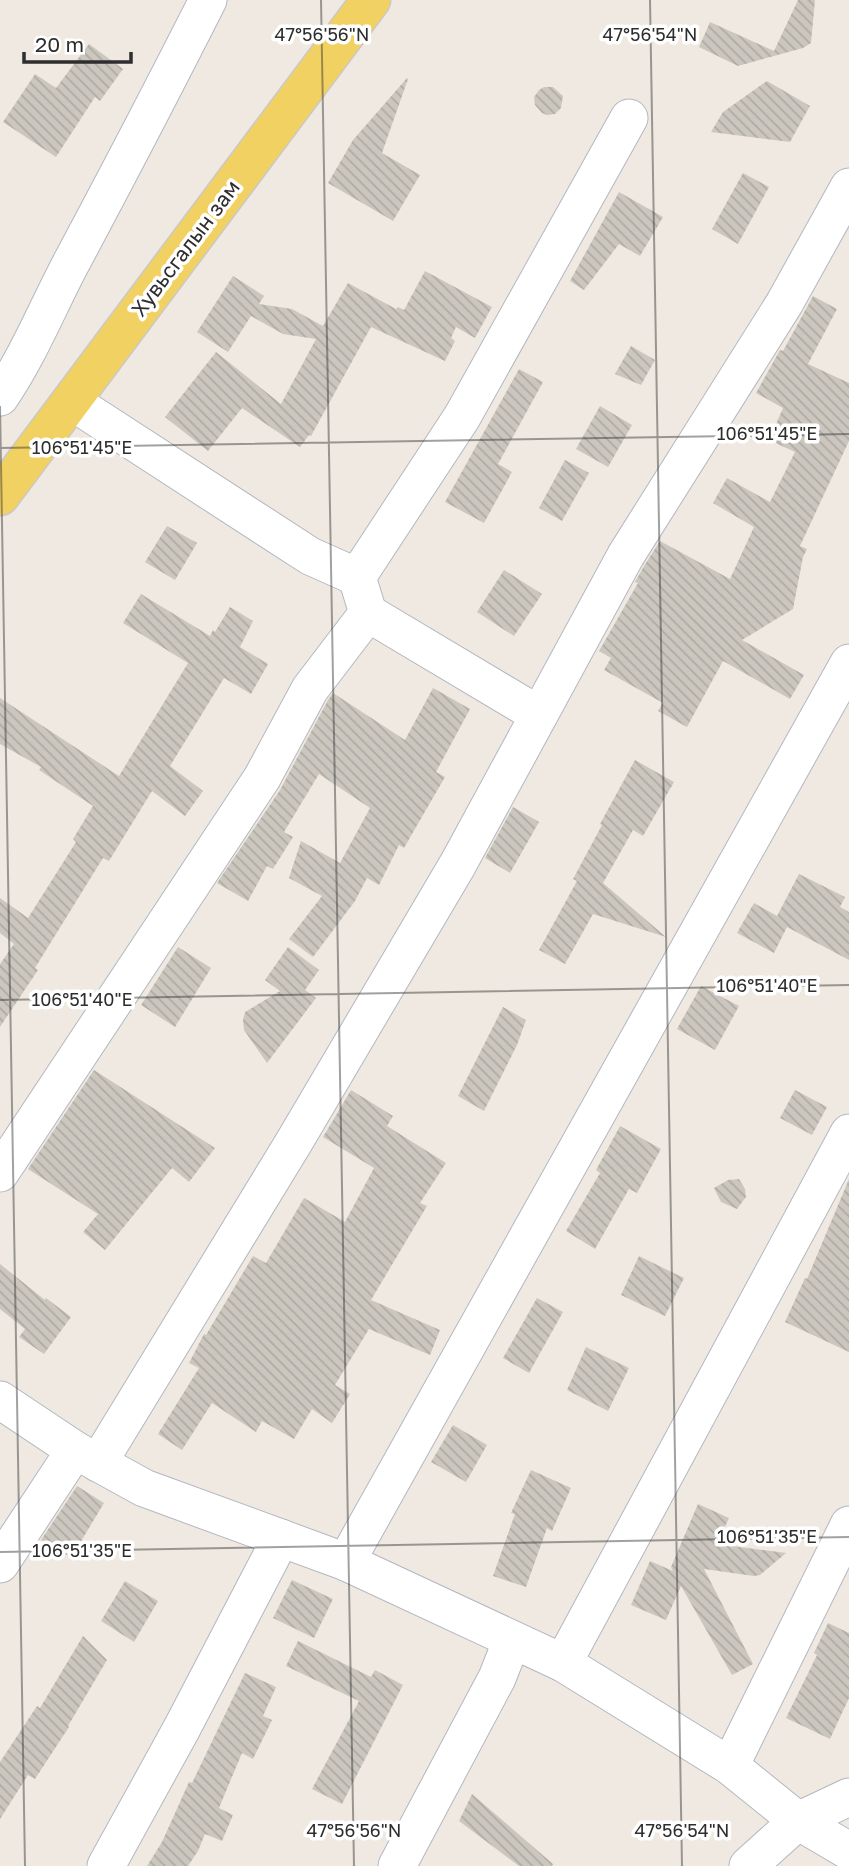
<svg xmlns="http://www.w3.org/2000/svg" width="849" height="1866" font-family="'Golos Text',sans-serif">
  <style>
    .building { fill: url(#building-back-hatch) }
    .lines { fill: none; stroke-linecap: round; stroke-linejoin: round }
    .minor-casing { stroke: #b4b7c1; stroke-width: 39 }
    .major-casing { stroke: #c9c9c9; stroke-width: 41 }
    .minor { stroke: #fff; stroke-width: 37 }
    .major { stroke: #f2d163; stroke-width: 38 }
    .ticks { fill: none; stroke: #2e2e2e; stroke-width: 2; stroke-opacity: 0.45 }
    .labels { text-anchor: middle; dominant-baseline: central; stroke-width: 7; stroke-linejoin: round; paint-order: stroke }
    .street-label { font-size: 21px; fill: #2e2e2e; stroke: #fff }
    .ticks-label { font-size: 18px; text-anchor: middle; fill: #2e2e2e; stroke: #fff; stroke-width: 7; stroke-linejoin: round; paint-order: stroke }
  </style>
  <defs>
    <pattern id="building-back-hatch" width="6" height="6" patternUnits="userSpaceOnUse" patternTransform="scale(1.75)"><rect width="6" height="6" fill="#cbc7bf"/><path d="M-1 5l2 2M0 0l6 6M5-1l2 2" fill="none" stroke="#afaba4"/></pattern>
  </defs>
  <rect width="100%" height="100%" fill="#efe9e1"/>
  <g class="building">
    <path d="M798,0H815L811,43L803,48L738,66L699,47L710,22L774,51Z"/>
    <path d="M89,44L123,69L100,101L95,97L56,157L3,122L35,74L56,88Z"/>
    <path d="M407,78L408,79L382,153L420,175L393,221L328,183L353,140Z"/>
    <path d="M767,81L810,106L790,142L711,132L723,112Z"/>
    <path d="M544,87H553L563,96L561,108L555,114L547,115L542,113L535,105L534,97L539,90Z"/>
    <path d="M743,173L769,187L738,244L712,229Z"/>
    <path d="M619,192L663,217L640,256L619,244L584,290L570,281Z"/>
    <path d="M425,271L492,307L475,338L456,327L451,338L455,341L445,361L371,327L311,436L309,435L300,447L242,408L208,451L165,417L216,352L281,404L316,339L283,334L251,316L228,352L197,332L233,276L264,296L259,304L292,309L323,326L348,283L396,309L398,307L404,310Z"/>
    <path d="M813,296L837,309L808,364L849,383V441L800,546L807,549L803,557L793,609L742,640L804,675L790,699L723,661L687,727L658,711L663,703L604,670L611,658L599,651L638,583L635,582L644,566L660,541L730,579L754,527L713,503L727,478L770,502L795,452L769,440L783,408L756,393L780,350L783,351Z"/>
    <path d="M631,346L655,360L641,385L615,374Z"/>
    <path d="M519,369L543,382L498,464L512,472L484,523L445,502Z"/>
    <path d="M600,406L632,425L608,467L576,449Z"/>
    <path d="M565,460L589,473L562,521L539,508Z"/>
    <path d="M167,526L197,543L175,580L145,562Z"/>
    <path d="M504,570L542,594L514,636L477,612Z"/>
    <path d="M141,594L210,636L213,630L215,632L230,607L253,621L240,647L268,664L251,694L224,678L170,766L203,791L185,816L152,791L109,861L103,858L35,968L38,970L0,1027V964L14,944L0,933V898L28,918L76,842L73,839L93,806L39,770L41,767L0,744V698L119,776L188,663L123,623Z"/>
    <path d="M433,688L470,709L436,772L445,777L404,848L399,845L379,885L367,878L355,901L313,957L289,939L322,896L289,878L301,841L340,863L370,808L319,774L284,832L293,837L273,869L267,866L248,901L217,883L280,790L328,700L333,693L405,740Z"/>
    <path d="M635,760L674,782L643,836L633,830L603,883L666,937L593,914L565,964L539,950L577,881L573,879L602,825L600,824Z"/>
    <path d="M513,807L539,822L510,873L485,858Z"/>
    <path d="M799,874L845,897L840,907L849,912V960L787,927L774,953L737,933L754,903L777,916Z"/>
    <path d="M178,947L211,968L175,1027L141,1005Z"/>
    <path d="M288,947L319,970L305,990L316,998L267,1063L244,1030L243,1020L245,1012L280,991L265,980Z"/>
    <path d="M701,986L739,1006L715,1050L677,1029Z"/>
    <path d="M503,1007L526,1020L517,1045L484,1111L458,1096Z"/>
    <path d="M94,1070L215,1148L189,1182L172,1168L105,1250L83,1232L98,1214L28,1169Z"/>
    <path d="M351,1090L393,1116L387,1126L446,1163L420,1203L427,1206L371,1300L440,1330L430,1355L369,1329L335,1385L350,1394L332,1423L312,1409L294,1439L262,1421L256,1432L212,1403L182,1450L158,1434L199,1368L189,1363L204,1334L206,1335L253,1256L266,1263L304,1198L345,1222L374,1168L323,1137Z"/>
    <path d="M795,1090L827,1107L812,1135L780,1118Z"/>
    <path d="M620,1126L661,1149L637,1193L629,1189L595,1249L566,1231L600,1173L596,1170Z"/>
    <path d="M739,1179L745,1189L746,1197L737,1209L721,1202L714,1188L728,1180Z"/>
    <path d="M849,1179V1352L785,1322L805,1278L807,1279Z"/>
    <path d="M639,1256L684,1278L665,1316L621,1295Z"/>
    <path d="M0,1264L45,1300L46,1298L71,1317L44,1354L19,1337L25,1329L0,1309Z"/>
    <path d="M537,1298L563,1312L529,1373L503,1358Z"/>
    <path d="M586,1347L629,1368L608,1411L567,1390Z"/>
    <path d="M453,1425L487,1445L466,1482L431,1462Z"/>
    <path d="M531,1470L571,1488L552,1531L547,1528L526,1587L493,1576L515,1514L511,1513Z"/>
    <path d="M77,1486L104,1503L71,1558L41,1540Z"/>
    <path d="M698,1504L729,1518L717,1544L786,1553L760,1575L754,1576L704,1569L753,1664L732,1675L681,1586L666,1620L631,1605L650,1561L673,1571L671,1567Z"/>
    <path d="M292,1580L333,1599L314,1638L273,1618Z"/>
    <path d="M125,1581L158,1601L134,1642L101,1621Z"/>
    <path d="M828,1623L849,1633V1698L830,1739L786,1718L817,1655L814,1653Z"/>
    <path d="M83,1636L107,1660L68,1726L69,1727L35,1779L28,1775L0,1819V1762L37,1706L40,1708Z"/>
    <path d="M298,1641L371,1677L375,1670L403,1685L342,1804L312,1789L359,1701L286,1666Z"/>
    <path d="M245,1673L276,1687L263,1716L272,1720L253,1759L242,1753L219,1808L233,1815L222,1841L205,1834L198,1851L188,1866H147L162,1842L189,1782L192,1783Z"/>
    <path d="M472,1794L553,1864L552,1866H519L459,1821Z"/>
  </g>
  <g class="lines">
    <defs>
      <g id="minor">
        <path d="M0,397C28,356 47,309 70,265C117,177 163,89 208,0"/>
        <path d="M71,401L310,556L357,577"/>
        <path d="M368,613L539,715"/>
        <path d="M0,1173L262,778L310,689L368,613L357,577L462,417L629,118"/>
        <path d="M0,1400L75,1450L144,1488L346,1562L563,1663L730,1766L798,1821L849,1851"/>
        <path d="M98,1463L294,1142L458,864L626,555L784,304L849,187"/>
        <path d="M346,1562L849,663"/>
        <path d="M0,1564L75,1450"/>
        <path d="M563,1663L849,1133"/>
        <path d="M730,1766L849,1525"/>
        <path d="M106,1866L182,1728L281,1538"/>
        <path d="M397,1866L497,1678L512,1640"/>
        <path d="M748,1866L798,1821L849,1797"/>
      </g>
      <path id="major" d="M0,496L371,0"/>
    </defs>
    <use href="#minor" class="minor-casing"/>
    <use href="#major" class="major-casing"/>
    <use href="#minor" class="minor"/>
    <use href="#major" class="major"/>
  </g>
  <path class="ticks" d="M321,0L354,1866M650,0L682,1866M0,406L25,1866M0,448L849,434M0,1000L849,985M0,1552L849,1537"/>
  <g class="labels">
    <g class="street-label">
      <text transform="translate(185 248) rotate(-53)">Хувьсгалын зам</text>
    </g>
  </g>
  <g class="ticks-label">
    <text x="322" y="41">47°56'56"N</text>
    <text x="650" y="41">47°56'54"N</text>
    <text x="767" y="440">106°51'45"E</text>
    <text x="82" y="454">106°51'45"E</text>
    <text x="767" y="992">106°51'40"E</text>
    <text x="82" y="1006">106°51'40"E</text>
    <text x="767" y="1543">106°51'35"E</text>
    <text x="82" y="1557">106°51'35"E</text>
    <text x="354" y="1837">47°56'56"N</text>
    <text x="682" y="1837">47°56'54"N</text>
  </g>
  <path d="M24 52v10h107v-10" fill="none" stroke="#2e2e2e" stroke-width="3.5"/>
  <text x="35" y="52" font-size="21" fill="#2e2e2e" stroke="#ffffff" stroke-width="5" paint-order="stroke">20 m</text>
</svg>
